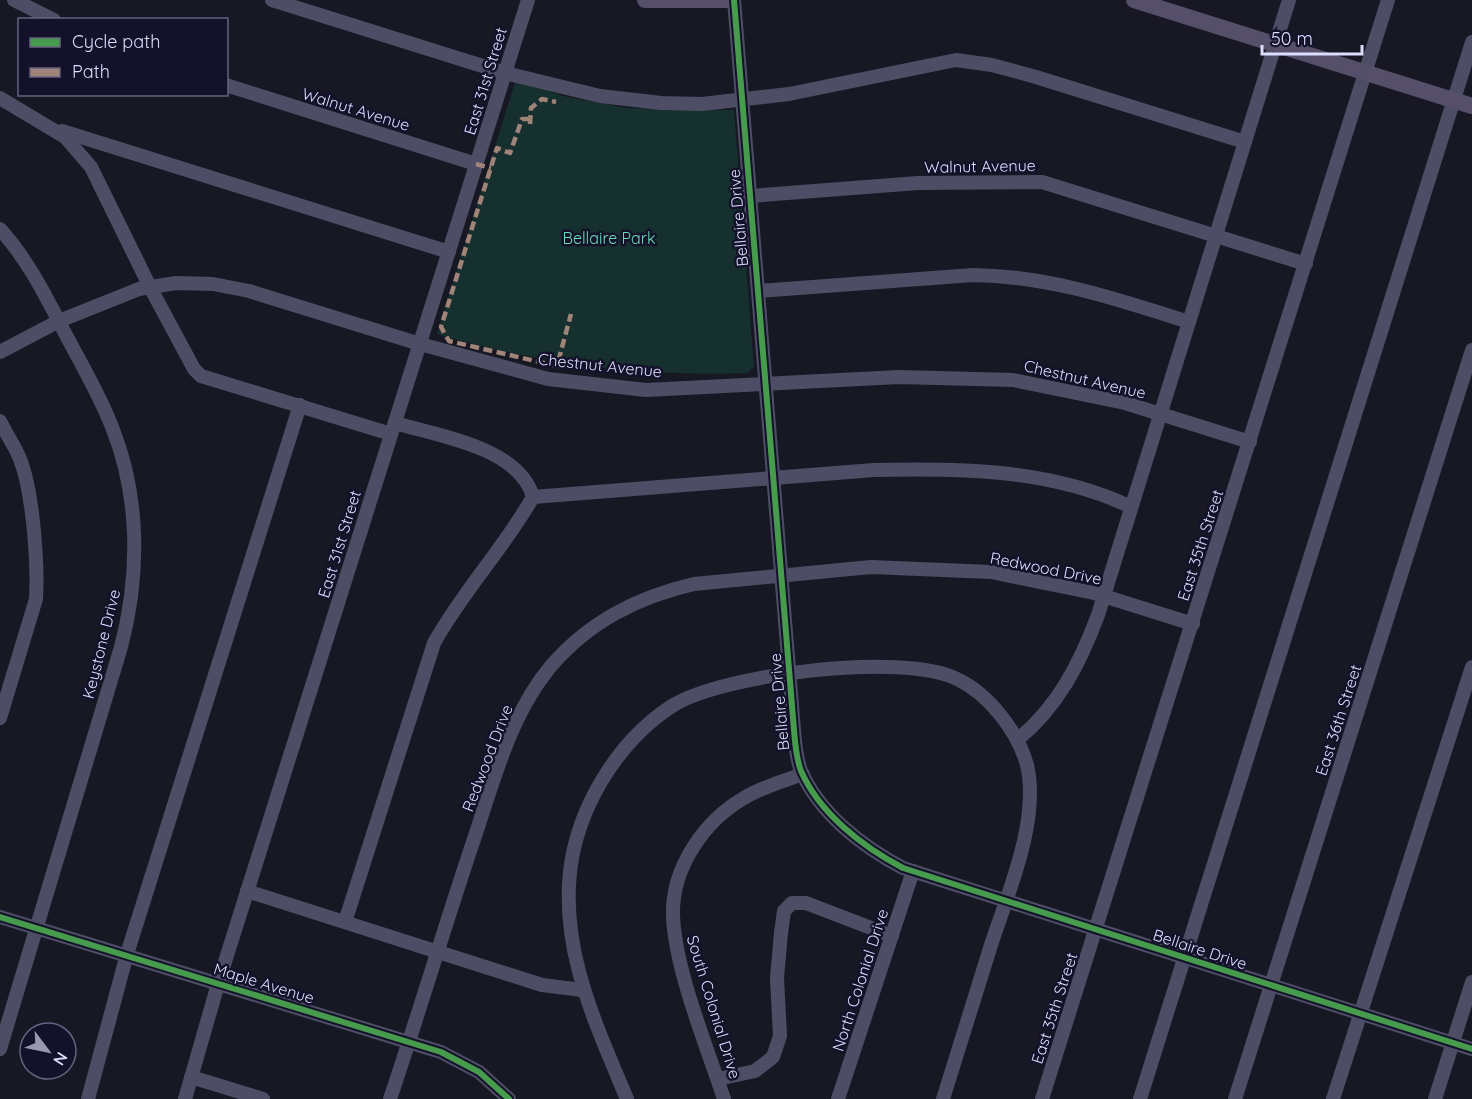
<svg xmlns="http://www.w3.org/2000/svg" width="1472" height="1099" font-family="Quicksand,sans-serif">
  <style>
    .green { fill: #15302e }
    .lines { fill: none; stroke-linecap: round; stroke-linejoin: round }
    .minor { stroke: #4d4e65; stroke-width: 14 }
    .major { stroke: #554f6a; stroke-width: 16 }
    .quiet { stroke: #a18479; stroke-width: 4.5; stroke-dasharray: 9 4.5; stroke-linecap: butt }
    .cycleway-casing { stroke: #14122a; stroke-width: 10 }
    .cycleway { stroke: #469c4c; stroke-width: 6 }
    .labels { text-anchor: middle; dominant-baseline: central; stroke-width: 5; stroke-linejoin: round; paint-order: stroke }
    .street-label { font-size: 16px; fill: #ddddfe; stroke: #14122a }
    .park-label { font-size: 16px; fill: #6adcb5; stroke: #14122a }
  </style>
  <rect width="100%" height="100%" fill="#181824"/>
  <path class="green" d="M516,79L563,96L626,108L734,110L754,367L747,373C639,377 541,364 437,334Z"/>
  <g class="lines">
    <g class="minor">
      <path d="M14,0L54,20"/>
      <path d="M272,0L505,73L600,96L661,103L702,104L789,94L956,60L992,65L1036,77L1245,142"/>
      <path d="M734,0L794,730C795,743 796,758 801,771C820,814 863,847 903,868L1472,1049"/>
      <path d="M226,85L476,164"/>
      <path d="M0,98L65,137L91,167L150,287L194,369L201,376L391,434"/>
      <path d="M62,131L449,252"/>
      <path d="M750,196L918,183L1042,182L1306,264"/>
      <path d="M0,229C29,261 47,299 67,337C83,367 100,396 112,427C140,497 140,575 121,647L0,1049"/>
      <path d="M758,291L973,275C1049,276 1117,299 1189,322"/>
      <path d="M0,352L59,321L139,289L176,283L213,284L249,291L420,344L548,379L646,390L899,377L1013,380L1125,403L1250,442"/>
      <path d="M0,421C6,434 15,446 20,459C33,492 38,563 36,599L0,718"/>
      <path d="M533,497L874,470C961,468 1052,469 1131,507"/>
      <path d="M1017,740C1058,707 1080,663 1098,615L1289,0"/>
      <path d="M247,891L542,985L582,990"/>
      <path d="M0,917L441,1052L479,1072L509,1099"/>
      <path d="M345,922L434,643C463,591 504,548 533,497C519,447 438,436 395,423"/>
      <path d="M191,1077L263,1099"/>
      <path d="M718,1079L755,1071L773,1057L780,1036L777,978L781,933L784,911L792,903H806L892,936"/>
      <path d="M88,1099L127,954L300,405"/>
      <path d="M185,1099L218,984L528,0"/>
      <path d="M390,1099C419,1013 445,925 474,839C494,780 510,715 551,666C590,621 638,597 694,584L871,567L991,572L1094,593L1193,624"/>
      <path d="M627,1099C595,1022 557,944 572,858C583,799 621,739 672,706C722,674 903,652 957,679C989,694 1018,732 1027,765C1040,820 1008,893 991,945C975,996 959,1048 943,1099"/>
      <path d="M724,1099C707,1047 674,967 673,914C672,868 704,821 744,798C762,787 783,781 803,774"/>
      <path d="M838,1099L913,871"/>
      <path d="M1042,1099L1388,0"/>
      <path d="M1140,1099L1472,42"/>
      <path d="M1235,1099L1472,350"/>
      <path d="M1333,1099L1472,667"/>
      <path d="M1435,1099L1472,982"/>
    </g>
    <g class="major">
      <path d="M645,0H730"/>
      <path d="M1134,0L1472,106"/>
    </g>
    <g class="quiet">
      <path d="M530,119H522L510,153L497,148L441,327L449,341L557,366L571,314"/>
      <path d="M530,124L531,108L542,99L556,102"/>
      <path d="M476,164L491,168"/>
    </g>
    <defs>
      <g id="cycleway">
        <path d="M734,0L794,730C795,743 796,758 801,771C820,814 863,847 903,868L1472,1049"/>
        <path d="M0,917L441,1052L479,1072L509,1099"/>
      </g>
    </defs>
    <use href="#cycleway" class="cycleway-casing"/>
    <use href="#cycleway" class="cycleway"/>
  </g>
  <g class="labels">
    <g class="street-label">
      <text transform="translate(485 81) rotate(-73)">East 31st Street</text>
      <text transform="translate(356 109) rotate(17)">Walnut Avenue</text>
      <text transform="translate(980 166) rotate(-1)">Walnut Avenue</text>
      <text transform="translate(738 218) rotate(-95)">Bellaire Drive</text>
      <text transform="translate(600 365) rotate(6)">Chestnut Avenue</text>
      <text transform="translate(1085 379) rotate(13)">Chestnut Avenue</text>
      <text transform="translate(339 544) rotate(-73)">East 31st Street</text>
      <text transform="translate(1200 545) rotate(-72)">East 35th Street</text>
      <text transform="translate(1046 568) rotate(11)">Redwood Drive</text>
      <text transform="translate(101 644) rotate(-76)">Keystone Drive</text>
      <text transform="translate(779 702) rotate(-95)">Bellaire Drive</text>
      <text transform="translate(1338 720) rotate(-72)">East 36th Street</text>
      <text transform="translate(487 758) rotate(-69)">Redwood Drive</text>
      <text transform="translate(1200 949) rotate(18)">Bellaire Drive</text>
      <text transform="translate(860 980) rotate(-72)">North Colonial Drive</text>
      <text transform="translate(264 983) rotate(17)">Maple Avenue</text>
      <text transform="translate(714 1007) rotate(73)">South Colonial Drive</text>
      <text transform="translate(1054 1008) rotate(-72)">East 35th Street</text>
    </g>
    <g class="park-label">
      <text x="609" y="238">Bellaire Park</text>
    </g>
  </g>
  <rect x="18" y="18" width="210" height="78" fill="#14122a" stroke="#64637f" stroke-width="1.5"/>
  <rect x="30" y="38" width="30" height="9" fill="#469c4c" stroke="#64637f" stroke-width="1.5"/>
  <text x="72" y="48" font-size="18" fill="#ddddfe">Cycle path</text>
  <rect x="30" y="68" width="30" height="9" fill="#a18479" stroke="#64637f" stroke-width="1.5"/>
  <text x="72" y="78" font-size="18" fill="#ddddfe">Path</text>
  <g transform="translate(48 1051) rotate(122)"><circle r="28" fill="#14122a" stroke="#64637f" stroke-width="1.5"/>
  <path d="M0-4.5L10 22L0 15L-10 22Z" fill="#9898b2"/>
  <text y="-9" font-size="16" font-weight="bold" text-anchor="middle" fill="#ddddfe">N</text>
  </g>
  <path d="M1262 45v9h100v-9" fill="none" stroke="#ddddfe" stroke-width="3"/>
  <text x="1271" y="45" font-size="18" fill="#ddddfe" stroke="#14122a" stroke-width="4.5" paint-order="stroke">50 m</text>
</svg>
